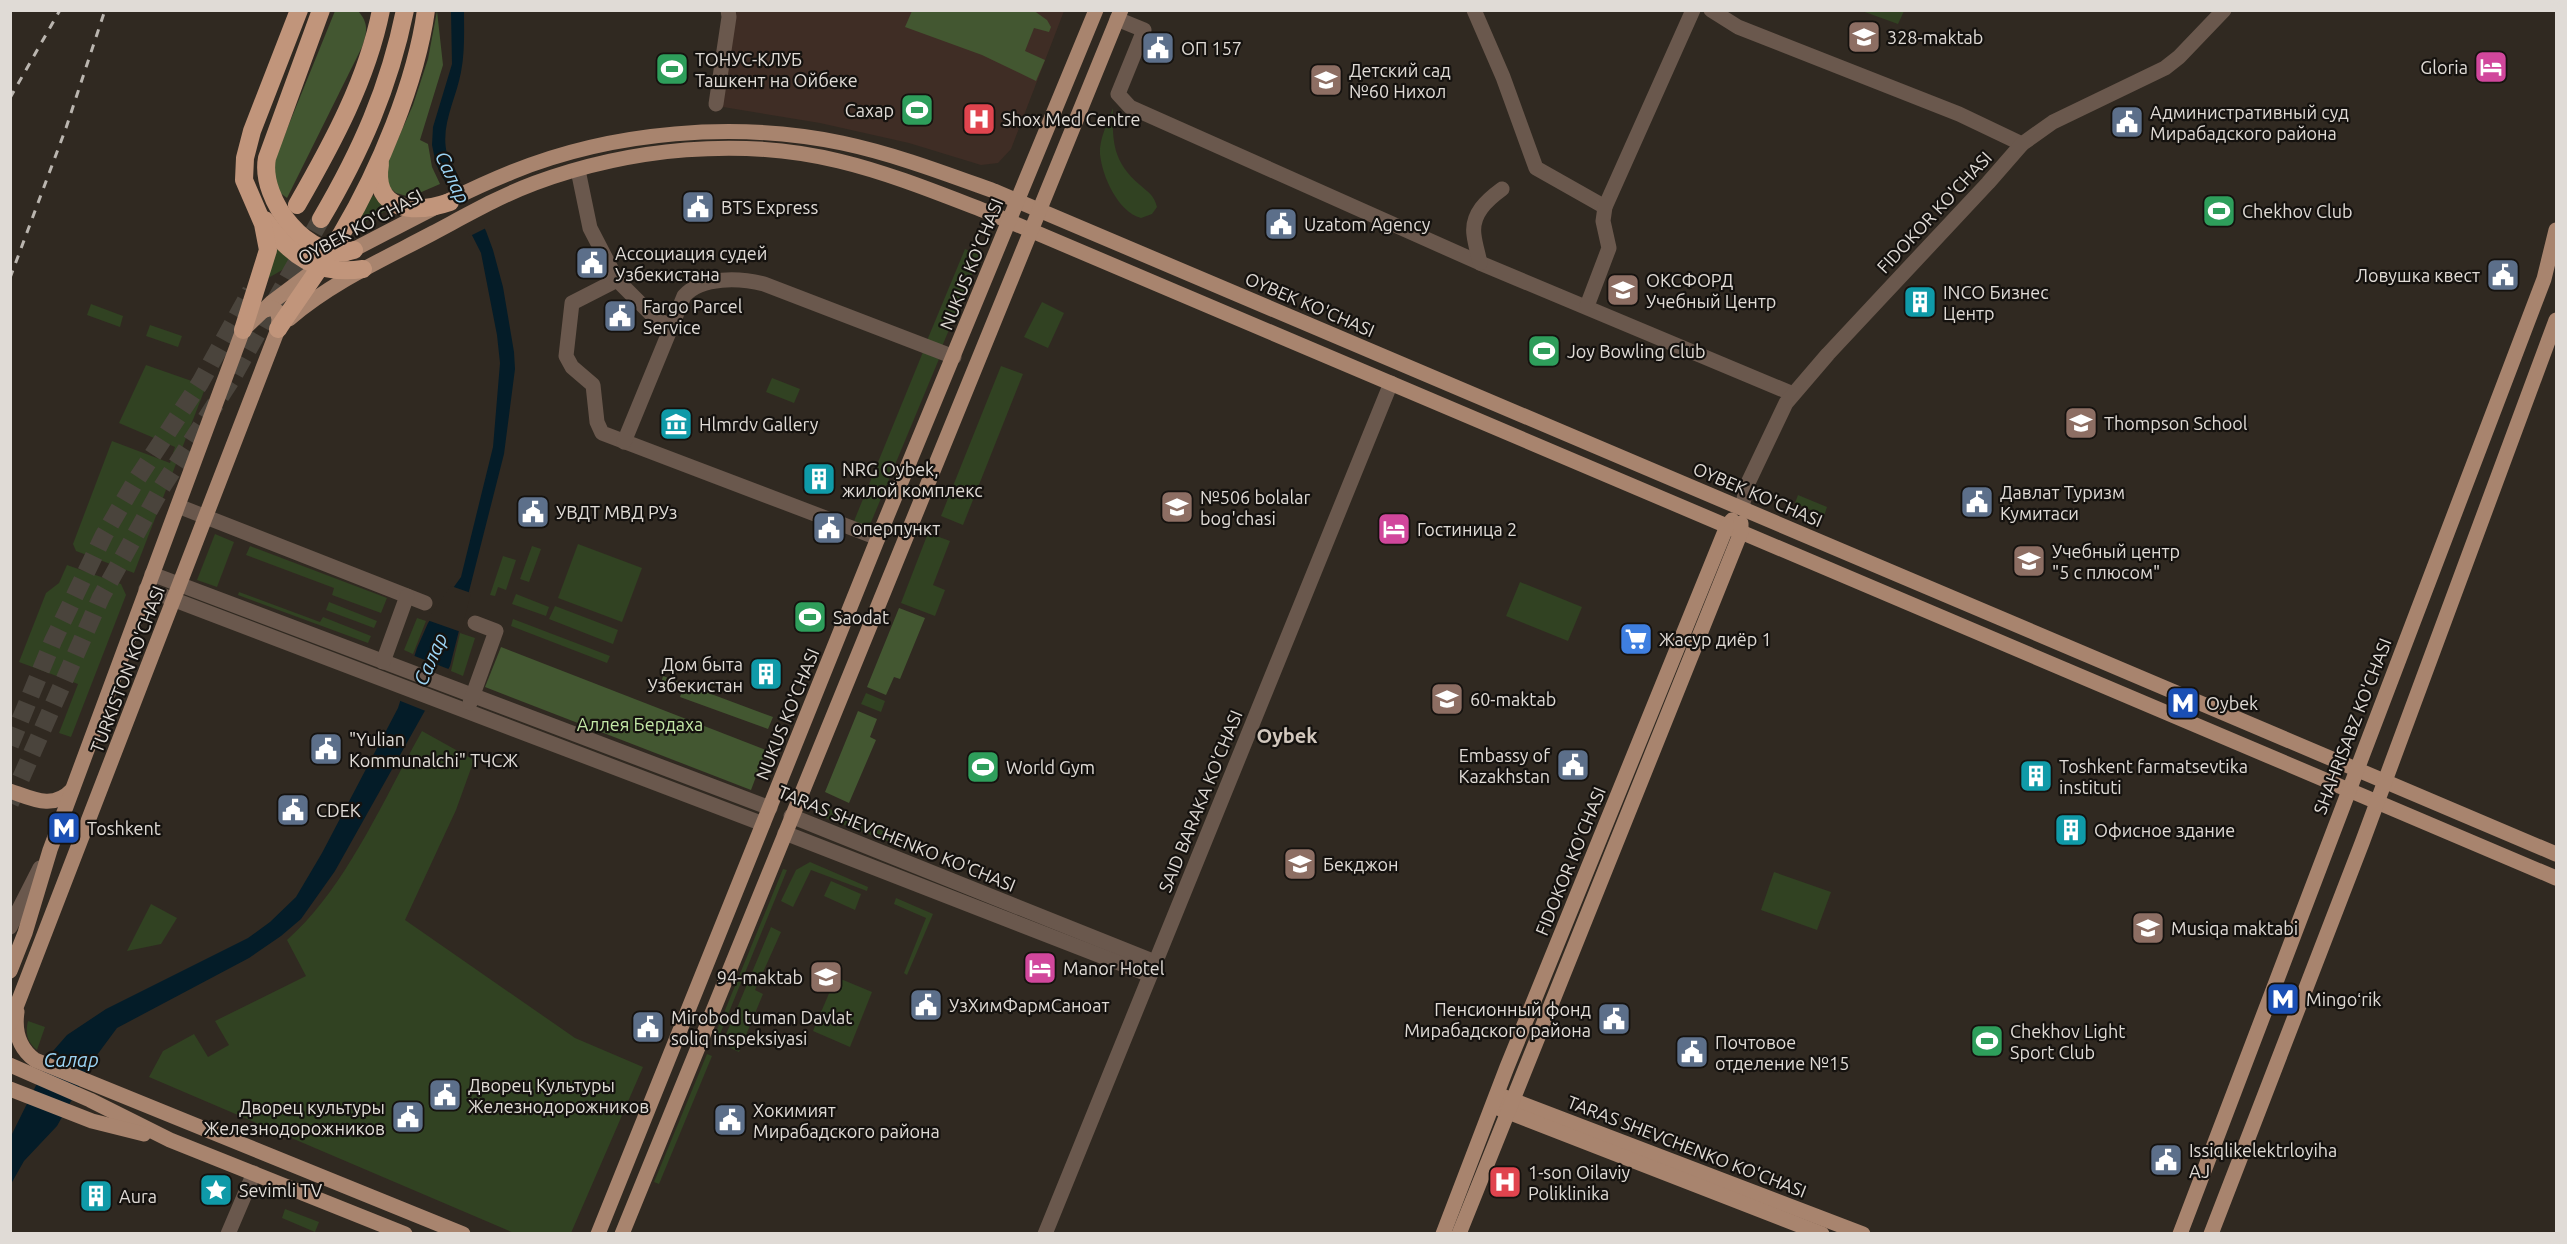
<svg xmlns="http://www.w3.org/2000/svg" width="2567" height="1244" font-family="Ubuntu,sans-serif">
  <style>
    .commercial { fill: #3f2d25 }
    .green { fill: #314222 }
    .forest { fill: #435731 }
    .water { fill: #041c28 }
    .pier { fill: #302921 }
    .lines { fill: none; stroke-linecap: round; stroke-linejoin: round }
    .highway-tunnel { stroke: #4a443c; stroke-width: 18; stroke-dasharray: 18 9; stroke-linecap: butt }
    .minor { stroke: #6a584d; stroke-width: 15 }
    .major { stroke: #a8846e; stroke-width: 15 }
    .highway { stroke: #c1957b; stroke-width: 18 }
    .rail { stroke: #bab5af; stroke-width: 3; stroke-dasharray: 8 8; stroke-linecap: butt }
    .labels { text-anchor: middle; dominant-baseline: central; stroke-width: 4.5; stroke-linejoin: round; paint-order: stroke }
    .poi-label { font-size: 18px; fill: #e0dbd6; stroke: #15120f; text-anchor: start }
    .street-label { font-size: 18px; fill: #e0dbd6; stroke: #15120f }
    .park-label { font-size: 18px; fill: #c4e8a7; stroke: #15120f }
    .water-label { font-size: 20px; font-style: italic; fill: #9bd4f5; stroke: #15120f }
    .neighbourhood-label { font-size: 20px; font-weight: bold; fill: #d2c8be; stroke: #15120f }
  </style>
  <rect width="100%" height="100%" fill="#302921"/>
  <path class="commercial" d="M737,11H1064L1011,149L998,163L981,165L909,143L820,123L717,106L730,26Z"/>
  <g class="green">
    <path d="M1862,11H1904L1898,24Z"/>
    <path d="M1113,108C1112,142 1113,162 1140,185C1149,193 1154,195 1157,207L1152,214L1141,218C1118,212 1102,176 1100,154C1099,139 1108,122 1113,108Z"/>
    <path d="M372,195L391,208L352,229Z"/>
    <path d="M271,240L298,261L263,281Z"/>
    <path d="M965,249L980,255L941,349L926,343Z"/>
    <path d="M1042,302L1064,313L1048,348L1024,337Z"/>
    <path d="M91,304L123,316L120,327L87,315Z"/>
    <path d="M150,325L182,336L178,347L146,336Z"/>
    <path d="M923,352L939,359L867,532L852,526Z"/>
    <path d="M146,365L206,386L134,573L76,551L73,544L112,441L170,463L175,447L119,423Z"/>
    <path d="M1001,366L1023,374L963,525L941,516Z"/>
    <path d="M772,378L800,389L794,403L766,392Z"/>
    <path d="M1798,495L1827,507L1824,516L1795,503Z"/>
    <path d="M928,533L950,541L933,585L945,590L935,616L901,603Z"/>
    <path d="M215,534L234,542L217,587L197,580Z"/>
    <path d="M578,544L642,568L622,622L558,598Z"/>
    <path d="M250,546L387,598L381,613L332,595L334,588L246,555Z"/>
    <path d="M532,546L541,549L529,582L520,579Z"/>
    <path d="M503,556L516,560L506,590L498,587L495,596L490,595Z"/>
    <path d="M67,565L121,584L126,595L71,737L59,733L78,684L19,662L46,593L59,583Z"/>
    <path d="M1520,582L1582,607L1568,641L1506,616Z"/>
    <path d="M239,592L320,622L323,617L371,636L368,643L238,595Z"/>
    <path d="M516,594L549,607L546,616L512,604Z"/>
    <path d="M329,602L377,621L374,628L326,610Z"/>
    <path d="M555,606L618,630L613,644L549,619Z"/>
    <path d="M417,618L426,621L413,654L404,650Z"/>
    <path d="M513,619L610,656L607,663L511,626Z"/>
    <path d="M460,633L475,638L463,676L451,671Z"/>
    <path d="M866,693L885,701L881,712L861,704Z"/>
    <path d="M422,731L474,760L456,810L405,920L575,1038L643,1067L571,1233H514L149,1077L163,1051L194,1034L208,1057L229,1045L215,1021L306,976L287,940C346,888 383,800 422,731Z"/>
    <path d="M819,805L920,845L917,852L820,816Z"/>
    <path d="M810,862L868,887L867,891L811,870L793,907L781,901L796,870Z"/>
    <path d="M783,869L787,870L718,1039L714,1037Z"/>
    <path d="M1774,872L1831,892L1817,930L1761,910Z"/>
    <path d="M831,881L861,894L855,910L824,896Z"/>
    <path d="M896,898L933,914L907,975L904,973L926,918L894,904Z"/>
    <path d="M151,904L177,918L161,944L127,951Z"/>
    <path d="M771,927L781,932L755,990L763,994L739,1052L722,1044Z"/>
    <path d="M836,977L872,992L850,1047L813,1031Z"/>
    <path d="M28,1021L45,1027L37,1050C27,1042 25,1033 28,1021Z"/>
    <path d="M707,1054L712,1056L659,1184L654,1182Z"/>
    <path d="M285,1209L319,1222L315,1232L282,1218Z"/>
  </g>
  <g class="forest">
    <path d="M1033,10L1047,20L1051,27L1049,32L1034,28L1025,51L1045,60L1036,81L982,55L905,27L912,11Z"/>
    <path d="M335,11H358C369,23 367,32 362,47L287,198L279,192L272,166Z"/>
    <path d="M437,11L443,65L420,140L428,144L432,167L440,184L410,197L396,193L388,186L386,166L413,105L428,59Z"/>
    <path d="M899,608L925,618L900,679L894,677L886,695L867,687Z"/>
    <path d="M501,647L766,750L751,790L485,687Z"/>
    <path d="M663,676L773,717L768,729L680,697L682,691L661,683Z"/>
    <path d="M858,711L877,719L870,737L876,740L849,803L825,792Z"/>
  </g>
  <path class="water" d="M451,11H464C464,31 465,52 461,72C456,100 440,125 447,154L486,231L493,250L503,287L514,352L515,369L504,454L450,666L335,871L301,919L281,936L249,958L117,1028L97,1055L57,1126L24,1161L11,1184V1136L53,1051L67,1035L106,1009L248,938L270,922L296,897L322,853L398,708L417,648L428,623L461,577L493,447L500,363L497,335L481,253L436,164L432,145L433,127L452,64Z"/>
  <g class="pier">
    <path d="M460,173L488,227L470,236L442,182Z"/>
    <path d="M451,586L471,593L461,632L427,620Z"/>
    <path d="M412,655L451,670L428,712L398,700Z"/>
  </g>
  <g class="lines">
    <g class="highway-tunnel">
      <path d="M10,745L53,641L104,535L135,482L200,383L251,291"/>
      <path d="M10,803L101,597L162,487L231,380L321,219"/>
    </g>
    <g class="minor">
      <path d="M1474,10L1503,77L1536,168L1605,207"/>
      <path d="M1711,10L1738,27L1959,114L2022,144"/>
      <path d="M1117,19L1144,30L1118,94L1130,107L1480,263L1793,394"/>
      <path d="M716,104L729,17L728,10"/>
      <path d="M578,170L590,228L617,280L572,303L566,356L572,367L593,385L597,422L602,433L878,538"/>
      <path d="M1480,263C1478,253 1475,244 1474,235C1471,214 1487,200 1502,189"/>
      <path d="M617,280L656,319L671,326"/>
      <path d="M1587,306L1609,248L1603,221L1605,207L1693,10"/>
      <path d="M624,442L684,296C702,276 740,278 764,284L954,357"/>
      <path d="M178,506L425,603"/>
      <path d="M1742,508L1747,485L1786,403L1828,354L1988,183L2022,144L2053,122L2165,68L2179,57L2224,10"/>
      <path d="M152,574L770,808"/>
      <path d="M146,589L763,824"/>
      <path d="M383,662L407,596"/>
      <path d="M470,703L496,631L475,623"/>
      <path d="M791,816L1155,962"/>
      <path d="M785,833L1150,975"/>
      <path d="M10,927L40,868"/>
      <path d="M228,1234L254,1173"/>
      <path d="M1045,1234L1391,383"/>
    </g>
    <g class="major">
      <path d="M345,254C400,226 455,195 512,172C613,131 736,121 842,143C894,154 944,173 994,191L2556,854"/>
      <path d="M289,319C332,282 384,259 433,233C467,215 500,196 535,183C630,148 741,137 839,161C889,173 938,193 985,211L2556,878"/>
      <path d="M10,791C33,799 53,810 72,790"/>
      <path d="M10,971L25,933L50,850L243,330L272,302L316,269"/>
      <path d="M17,1012C14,1032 19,1048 35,1060L463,1234"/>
      <path d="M10,1023L278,329L279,319L277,311L272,308L262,311"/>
      <path d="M10,1065L90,1100L170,1140L405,1234"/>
      <path d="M10,1089L92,1121L144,1134"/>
      <path d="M1502,1096L1863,1234"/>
      <path d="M1498,1108L1822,1234"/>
      <path d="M598,1234L878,538L1096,10"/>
      <path d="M622,1234L1121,10"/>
      <path d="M1443,1234L1507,1067L1727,526L1732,520"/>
      <path d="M1459,1234L1741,532V523"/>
      <path d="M2180,1234L2544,279L2556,230"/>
      <path d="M2211,1234L2362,843L2556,320"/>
    </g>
    <g class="highway">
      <path d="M321,10L267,158C259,199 309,265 354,250"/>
      <path d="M380,164C372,212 415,214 450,202"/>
      <path d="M297,205C332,144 367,80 381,10"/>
      <path d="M321,219C361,151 389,88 405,10"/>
      <path d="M265,220C290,256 318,276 363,269"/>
      <path d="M278,329C299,297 322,266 342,233C379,170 416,83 426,10"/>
      <path d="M243,330L268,250L263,224L244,180L245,158L252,131L299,10"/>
    </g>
    <g class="rail">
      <path d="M10,98L60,10"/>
      <path d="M10,278L66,128L105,10"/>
    </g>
  </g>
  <defs>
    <symbol id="school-square" viewBox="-11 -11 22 22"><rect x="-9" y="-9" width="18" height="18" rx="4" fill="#8d6e63" stroke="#15120f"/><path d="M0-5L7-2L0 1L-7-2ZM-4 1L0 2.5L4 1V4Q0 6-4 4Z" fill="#fff"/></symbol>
    <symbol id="civic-square" viewBox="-11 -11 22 22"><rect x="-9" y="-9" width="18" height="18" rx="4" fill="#5c6f8a" stroke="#15120f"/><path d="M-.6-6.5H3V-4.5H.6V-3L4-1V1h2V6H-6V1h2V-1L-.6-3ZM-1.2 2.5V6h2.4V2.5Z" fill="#fff"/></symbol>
    <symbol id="hotel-square" viewBox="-11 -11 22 22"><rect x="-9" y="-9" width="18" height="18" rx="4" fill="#d1479c" stroke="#15120f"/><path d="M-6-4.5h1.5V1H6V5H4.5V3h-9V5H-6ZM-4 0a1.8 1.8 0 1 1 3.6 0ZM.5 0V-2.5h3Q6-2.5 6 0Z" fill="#fff"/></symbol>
    <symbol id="stadium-square" viewBox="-11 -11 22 22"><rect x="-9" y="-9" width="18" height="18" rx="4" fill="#2e9e5b" stroke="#15120f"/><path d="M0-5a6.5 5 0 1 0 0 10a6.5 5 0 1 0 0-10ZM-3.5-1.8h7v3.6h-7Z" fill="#fff"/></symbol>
    <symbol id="hospital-square" viewBox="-11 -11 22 22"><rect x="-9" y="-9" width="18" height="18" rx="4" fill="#e0444e" stroke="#15120f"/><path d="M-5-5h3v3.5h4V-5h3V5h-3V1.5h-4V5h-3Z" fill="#fff"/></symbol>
    <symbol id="building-square" viewBox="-11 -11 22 22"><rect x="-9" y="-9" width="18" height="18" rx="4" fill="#0f9aa8" stroke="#15120f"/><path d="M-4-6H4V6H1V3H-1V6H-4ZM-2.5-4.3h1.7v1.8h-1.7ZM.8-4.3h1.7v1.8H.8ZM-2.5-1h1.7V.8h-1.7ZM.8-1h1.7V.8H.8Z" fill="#fff"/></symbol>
    <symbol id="museum-square" viewBox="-11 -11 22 22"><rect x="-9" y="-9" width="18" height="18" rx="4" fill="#0f9aa8" stroke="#15120f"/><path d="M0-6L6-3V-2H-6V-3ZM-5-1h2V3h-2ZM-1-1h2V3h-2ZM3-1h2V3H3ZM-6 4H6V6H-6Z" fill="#fff"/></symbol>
    <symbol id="supermarket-square" viewBox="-11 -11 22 22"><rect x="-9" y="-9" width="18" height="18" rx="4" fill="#3f7fe0" stroke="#15120f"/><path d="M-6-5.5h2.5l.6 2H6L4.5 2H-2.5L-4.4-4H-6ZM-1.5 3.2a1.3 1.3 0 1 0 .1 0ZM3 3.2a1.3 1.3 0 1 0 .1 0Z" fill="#fff"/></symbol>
    <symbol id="metro-square" viewBox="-11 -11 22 22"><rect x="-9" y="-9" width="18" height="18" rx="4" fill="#1a4fb4" stroke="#15120f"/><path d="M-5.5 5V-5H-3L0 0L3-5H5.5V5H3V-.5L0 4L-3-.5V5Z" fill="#fff"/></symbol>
    <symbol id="sight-square" viewBox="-11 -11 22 22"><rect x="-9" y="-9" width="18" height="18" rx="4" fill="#0f9aa8" stroke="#15120f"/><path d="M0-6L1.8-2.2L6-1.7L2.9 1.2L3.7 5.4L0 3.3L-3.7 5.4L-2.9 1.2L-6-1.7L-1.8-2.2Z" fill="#fff"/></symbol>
  </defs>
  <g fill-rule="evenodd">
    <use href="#school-square" x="1845" y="18" width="38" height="38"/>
    <use href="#civic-square" x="1139" y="29" width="38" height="38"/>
    <use href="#hotel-square" x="2472" y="48" width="38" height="38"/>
    <use href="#stadium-square" x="653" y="50" width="38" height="38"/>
    <use href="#school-square" x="1307" y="61" width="38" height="38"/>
    <use href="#stadium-square" x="898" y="91" width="38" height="38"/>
    <use href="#hospital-square" x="960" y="100" width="38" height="38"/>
    <use href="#civic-square" x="2108" y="103" width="38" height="38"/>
    <use href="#civic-square" x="679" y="188" width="38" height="38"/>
    <use href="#stadium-square" x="2200" y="192" width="38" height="38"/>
    <use href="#civic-square" x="1262" y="205" width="38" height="38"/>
    <use href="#civic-square" x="573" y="244" width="38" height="38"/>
    <use href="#civic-square" x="2484" y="256" width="38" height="38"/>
    <use href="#school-square" x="1604" y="271" width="38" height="38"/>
    <use href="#building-square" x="1901" y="283" width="38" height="38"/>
    <use href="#civic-square" x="601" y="297" width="38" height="38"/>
    <use href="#stadium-square" x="1525" y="332" width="38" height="38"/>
    <use href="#school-square" x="2062" y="404" width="38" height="38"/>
    <use href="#museum-square" x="657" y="405" width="38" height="38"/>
    <use href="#building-square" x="800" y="460" width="38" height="38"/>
    <use href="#civic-square" x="1958" y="483" width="38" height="38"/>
    <use href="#school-square" x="1158" y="488" width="38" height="38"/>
    <use href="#civic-square" x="514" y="493" width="38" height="38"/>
    <use href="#civic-square" x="810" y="509" width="38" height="38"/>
    <use href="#hotel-square" x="1375" y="510" width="38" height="38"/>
    <use href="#school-square" x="2010" y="542" width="38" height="38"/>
    <use href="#stadium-square" x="791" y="598" width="38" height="38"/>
    <use href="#supermarket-square" x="1617" y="620" width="38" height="38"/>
    <use href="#building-square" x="747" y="655" width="38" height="38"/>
    <use href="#school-square" x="1428" y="680" width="38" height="38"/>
    <use href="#metro-square" x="2164" y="684" width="38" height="38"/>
    <use href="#civic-square" x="307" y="730" width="38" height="38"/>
    <use href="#civic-square" x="1554" y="746" width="38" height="38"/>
    <use href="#stadium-square" x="964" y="748" width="38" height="38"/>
    <use href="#building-square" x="2017" y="757" width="38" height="38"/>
    <use href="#civic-square" x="274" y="791" width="38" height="38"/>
    <use href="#metro-square" x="45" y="809" width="38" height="38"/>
    <use href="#building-square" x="2052" y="811" width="38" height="38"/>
    <use href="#school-square" x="1281" y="845" width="38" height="38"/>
    <use href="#school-square" x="2129" y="909" width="38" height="38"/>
    <use href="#hotel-square" x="1021" y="949" width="38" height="38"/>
    <use href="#school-square" x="807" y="958" width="38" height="38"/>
    <use href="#metro-square" x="2264" y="980" width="38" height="38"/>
    <use href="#civic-square" x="907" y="986" width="38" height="38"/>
    <use href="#civic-square" x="1595" y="1000" width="38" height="38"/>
    <use href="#civic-square" x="629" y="1008" width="38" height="38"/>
    <use href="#stadium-square" x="1968" y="1022" width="38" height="38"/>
    <use href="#civic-square" x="1673" y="1033" width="38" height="38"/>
    <use href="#civic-square" x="426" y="1076" width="38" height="38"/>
    <use href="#civic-square" x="389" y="1098" width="38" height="38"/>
    <use href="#civic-square" x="711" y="1101" width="38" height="38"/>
    <use href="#civic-square" x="2147" y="1141" width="38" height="38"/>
    <use href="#hospital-square" x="1486" y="1163" width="38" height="38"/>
    <use href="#sight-square" x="197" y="1171" width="38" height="38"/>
    <use href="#building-square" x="77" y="1177" width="38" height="38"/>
  </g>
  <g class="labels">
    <g class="poi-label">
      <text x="1887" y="37">328-maktab</text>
      <text x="1181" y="48">ОП 157</text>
      <text x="695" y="59">ТОНУС-КЛУБ<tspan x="695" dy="21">Ташкент на Ойбеке</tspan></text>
      <text x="2468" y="67" text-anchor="end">Gloria</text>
      <text x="1349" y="70">Детский сад<tspan x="1349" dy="21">№60 Нихол</tspan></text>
      <text x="894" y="110" text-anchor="end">Сахар</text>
      <text x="2150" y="112">Административный суд<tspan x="2150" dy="21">Мирабадского района</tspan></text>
      <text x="1002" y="119">Shox Med Centre</text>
      <text x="721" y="207">BTS Express</text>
      <text x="2242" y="211">Chekhov Club</text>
      <text x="1304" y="224">Uzatom Agency</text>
      <text x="615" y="253">Ассоциация судей<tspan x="615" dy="21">Узбекистана</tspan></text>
      <text x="2480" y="275" text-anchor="end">Ловушка квест</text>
      <text x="1646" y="280">ОКСФОРД<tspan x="1646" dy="21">Учебный Центр</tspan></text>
      <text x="1943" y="292">INCO Бизнес<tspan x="1943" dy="21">Центр</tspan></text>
      <text x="643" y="306">Fargo Parcel<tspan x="643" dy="21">Service</tspan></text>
      <text x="1567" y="351">Joy Bowling Club</text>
      <text x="2104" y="423">Thompson School</text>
      <text x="699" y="424">Hlmrdv Gallery</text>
      <text x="842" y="469">NRG Oybek,<tspan x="842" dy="21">жилой комплекс</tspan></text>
      <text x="2000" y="492">Давлат Туризм<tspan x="2000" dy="21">Кумитаси</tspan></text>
      <text x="1200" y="497">№506 bolalar<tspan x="1200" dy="21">bog'chasi</tspan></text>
      <text x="556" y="512">УВДТ МВД РУз</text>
      <text x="852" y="528">оперпункт</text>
      <text x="1417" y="529">Гостиница 2</text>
      <text x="2052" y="551">Учебный центр<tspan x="2052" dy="21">"5 с плюсом"</tspan></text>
      <text x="833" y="617">Saodat</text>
      <text x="1659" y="639">Жасур диёр 1</text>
      <text x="743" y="664" text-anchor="end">Дом быта<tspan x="743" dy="21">Узбекистан</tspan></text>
      <text x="1470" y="699">60-maktab</text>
      <text x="2206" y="703">Oybek</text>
      <text x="349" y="739">"Yulian<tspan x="349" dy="21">Kommunalchi" ТЧСЖ</tspan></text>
      <text x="1550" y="755" text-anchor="end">Embassy of<tspan x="1550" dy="21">Kazakhstan</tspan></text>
      <text x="2059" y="766">Toshkent farmatsevtika<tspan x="2059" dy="21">instituti</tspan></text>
      <text x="1006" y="767">World Gym</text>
      <text x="316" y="810">CDEK</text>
      <text x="87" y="828">Toshkent</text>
      <text x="2094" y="830">Офисное здание</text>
      <text x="1323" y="864">Бекджон</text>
      <text x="2171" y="928">Musiqa maktabi</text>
      <text x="1063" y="968">Manor Hotel</text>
      <text x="803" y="977" text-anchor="end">94-maktab</text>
      <text x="2306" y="999">Mingoʻrik</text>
      <text x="949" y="1005">УзХимФармСаноат</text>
      <text x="1591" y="1009" text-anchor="end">Пенсионный фонд<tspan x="1591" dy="21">Мирабадского района</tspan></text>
      <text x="671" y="1017">Mirobod tuman Davlat<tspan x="671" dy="21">soliq inspeksiyasi</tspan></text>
      <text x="2010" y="1031">Chekhov Light<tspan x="2010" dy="21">Sport Club</tspan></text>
      <text x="1715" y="1042">Почтовое<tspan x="1715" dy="21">отделение №15</tspan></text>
      <text x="468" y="1085">Дворец Культуры<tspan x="468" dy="21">Железнодорожников</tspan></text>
      <text x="385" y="1107" text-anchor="end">Дворец культуры<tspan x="385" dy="21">Железнодорожников</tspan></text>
      <text x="753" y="1110">Хокимият<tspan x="753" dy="21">Мирабадского района</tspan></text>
      <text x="2189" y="1150">Issiqlikelektrloyiha<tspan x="2189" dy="21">AJ</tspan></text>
      <text x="1528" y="1172">1-son Oilaviy<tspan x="1528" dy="21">Poliklinika</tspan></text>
      <text x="239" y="1190">Sevimli TV</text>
      <text x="119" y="1196">Aura</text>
    </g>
    <g class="street-label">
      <text transform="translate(1934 212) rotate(-47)">FIDOKOR KO'CHASI</text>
      <text transform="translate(360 226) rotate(-28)">OYBEK KO'CHASI</text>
      <text transform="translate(971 264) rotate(-68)">NUKUS KO'CHASI</text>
      <text transform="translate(1310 304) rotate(23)">OYBEK KO'CHASI</text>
      <text transform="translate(1758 494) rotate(23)">OYBEK KO'CHASI</text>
      <text transform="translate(127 669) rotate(-69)">TURKISTON KO'CHASI</text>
      <text transform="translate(787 714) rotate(-68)">NUKUS KO'CHASI</text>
      <text transform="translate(2352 726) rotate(-69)">SHAHRISABZ KO'CHASI</text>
      <text transform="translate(1200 801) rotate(-68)">SAID BARAKA KO'CHASI</text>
      <text transform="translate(897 838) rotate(22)">TARAS SHEVCHENKO KO'CHASI</text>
      <text transform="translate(1570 861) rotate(-68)">FIDOKOR KO'CHASI</text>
      <text transform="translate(1687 1146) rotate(21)">TARAS SHEVCHENKO KO'CHASI</text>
    </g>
    <g class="park-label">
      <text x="640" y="724">Аллея Бердаха</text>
    </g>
    <g class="water-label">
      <text transform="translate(453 177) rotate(65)">Салар</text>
      <text transform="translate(430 659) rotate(-66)">Салар</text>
      <text x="71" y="1059">Салар</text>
    </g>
    <g class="neighbourhood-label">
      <text x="1287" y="735">Oybek</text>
    </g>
  </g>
  <rect width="2567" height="1244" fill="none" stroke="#e0dbd6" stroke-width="24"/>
</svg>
